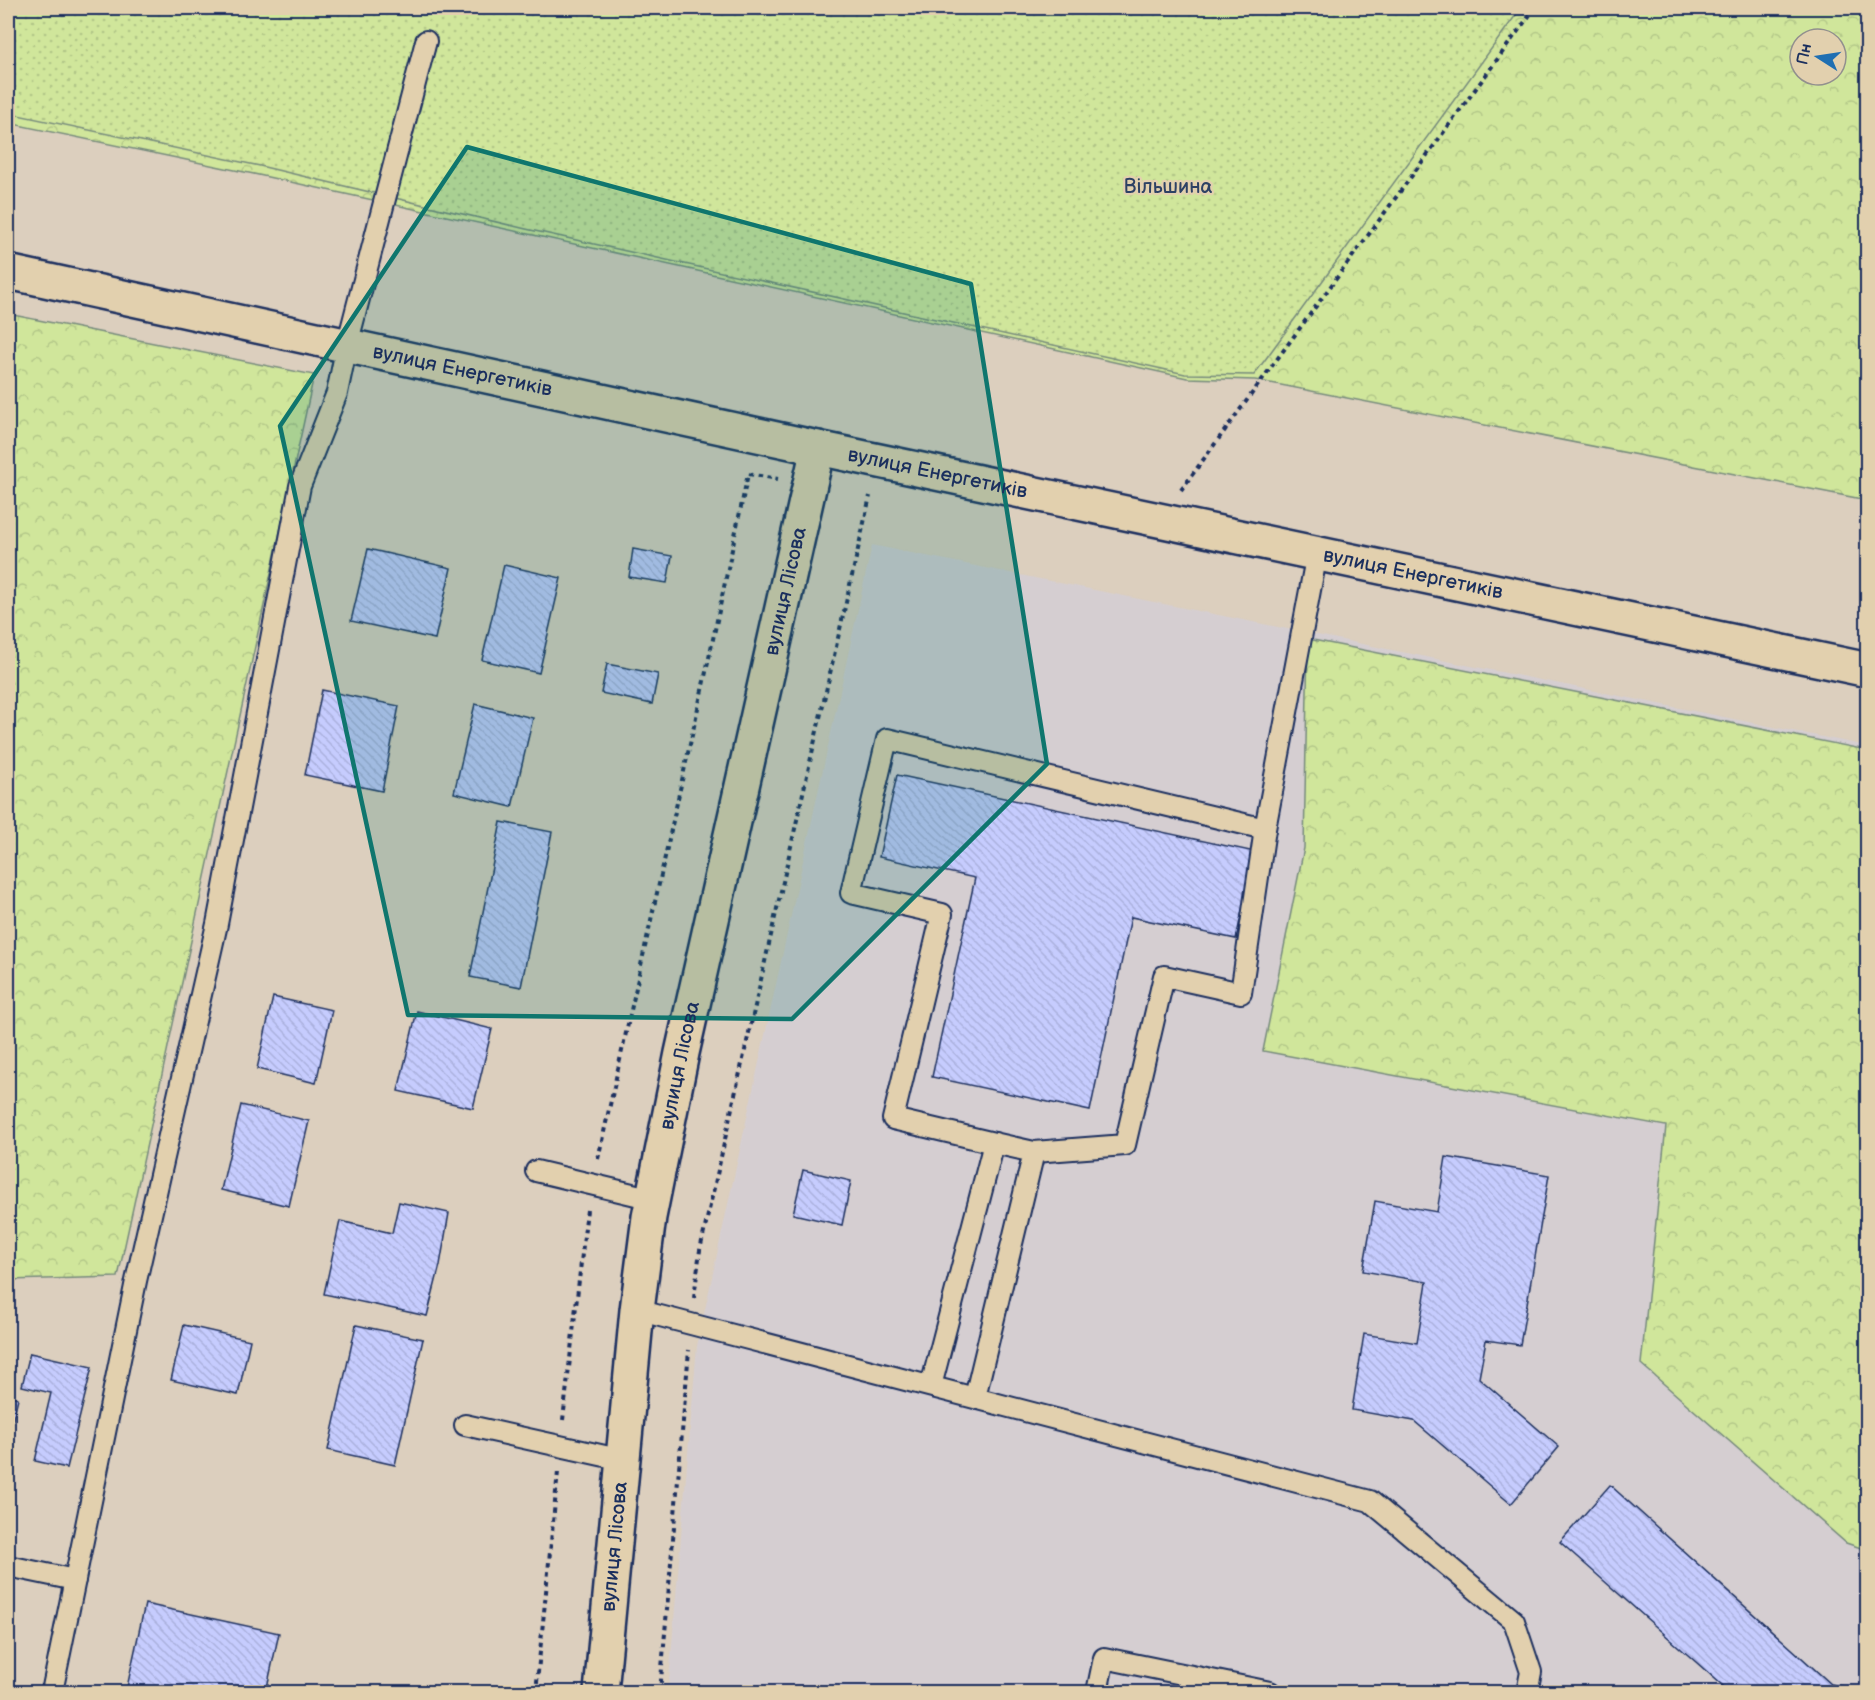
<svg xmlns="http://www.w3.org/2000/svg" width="1875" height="1700" font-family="'Balsamiq Sans',sans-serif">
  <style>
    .built { fill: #d5ced1 }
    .forest { fill: url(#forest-crowns); stroke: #768a7c; stroke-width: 1.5; fill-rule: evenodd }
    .park { fill: url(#park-dots); stroke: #768a7c; stroke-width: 1.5 }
    .building { fill: url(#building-back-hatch); stroke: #1b2f5e; stroke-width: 1.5 }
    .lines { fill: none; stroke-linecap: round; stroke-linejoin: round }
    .lane-casing { stroke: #1b2f5e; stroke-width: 24 }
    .street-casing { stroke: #1b2f5e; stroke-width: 38 }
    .secondary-casing { stroke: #1b2f5e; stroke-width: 38 }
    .path { stroke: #1b2f5e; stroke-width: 4; stroke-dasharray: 4.5 4.5; stroke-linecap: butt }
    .lane { stroke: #e2d0ae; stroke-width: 20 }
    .street { stroke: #e2d0ae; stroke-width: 33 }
    .secondary { stroke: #e2d0ae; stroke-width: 33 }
    .marked { fill: #0f766e; fill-opacity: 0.2; stroke: #0f766e; stroke-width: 4.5; stroke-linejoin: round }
    .labels { text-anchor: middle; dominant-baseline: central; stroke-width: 4.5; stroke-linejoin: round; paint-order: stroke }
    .park-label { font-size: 20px; fill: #2d4164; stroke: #e2d0ae }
    .street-label { font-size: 20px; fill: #1b2f5e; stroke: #e2d0ae }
  </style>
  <defs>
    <pattern id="forest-crowns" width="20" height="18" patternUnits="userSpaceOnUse" patternTransform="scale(1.5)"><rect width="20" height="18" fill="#d0e69b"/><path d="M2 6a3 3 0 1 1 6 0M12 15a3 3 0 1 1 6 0" fill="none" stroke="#b2c688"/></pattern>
    <pattern id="park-dots" width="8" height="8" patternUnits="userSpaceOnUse" patternTransform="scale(1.5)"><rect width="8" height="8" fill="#d0e69b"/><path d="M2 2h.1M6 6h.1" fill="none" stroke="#b2c688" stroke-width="1.8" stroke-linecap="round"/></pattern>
    <pattern id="building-back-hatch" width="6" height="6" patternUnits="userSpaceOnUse" patternTransform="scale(1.5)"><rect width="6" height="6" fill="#c6ccfe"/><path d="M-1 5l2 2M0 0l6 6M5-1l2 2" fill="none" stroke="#aab0dc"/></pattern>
  </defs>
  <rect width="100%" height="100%" fill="#dccfbe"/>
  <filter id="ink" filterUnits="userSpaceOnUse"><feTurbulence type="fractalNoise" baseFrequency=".0167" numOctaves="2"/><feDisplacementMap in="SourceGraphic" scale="12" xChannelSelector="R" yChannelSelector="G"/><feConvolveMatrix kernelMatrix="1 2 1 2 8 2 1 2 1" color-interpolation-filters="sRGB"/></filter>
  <g filter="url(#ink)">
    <path class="built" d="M872,545L1867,746V1692H668L697,1346Z"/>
    <g class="forest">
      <path d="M8,8H1867V500L1255,380L1187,378L254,174L8,123ZM1800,39H1836V75H1800Z"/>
      <path d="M8,314L314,375L118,1277L8,1280Z"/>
      <path d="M1308,639L1867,750V1550L1846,1543L1641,1364L1666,1126L1263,1051L1304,848Z"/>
    </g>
    <path class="park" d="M8,8H1521L1254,375L1185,374L526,229L260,166L8,113Z"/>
    <g class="building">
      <path d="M368,549L451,568L435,639L351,621Z"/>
      <path d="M633,549L672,556L667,583L629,577Z"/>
      <path d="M504,565L561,578L539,673L482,660Z"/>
      <path d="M607,664L658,674L652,704L601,693Z"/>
      <path d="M322,690L399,706L382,791L305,775Z"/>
      <path d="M475,704L533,718L512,807L454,793Z"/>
      <path d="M897,775L1255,852L1236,939L1131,917L1090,1111L932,1077L975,878L879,857Z"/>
      <path d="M501,822L552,832L521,987L470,977Z"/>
      <path d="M273,997L332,1010L316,1083L257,1069Z"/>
      <path d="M417,1011L492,1029L473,1108L398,1091Z"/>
      <path d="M241,1105L309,1121L289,1206L221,1190Z"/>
      <path d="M1446,1157L1549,1175L1520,1345L1486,1340L1479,1378L1559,1447L1511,1504L1414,1421L1352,1410L1364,1334L1417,1343L1427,1282L1363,1271L1375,1201L1437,1212Z"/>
      <path d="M803,1170L851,1181L842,1225L793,1214Z"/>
      <path d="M399,1202L449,1213L440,1265L427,1316L324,1294L340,1221L392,1233Z"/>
      <path d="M184,1325L250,1340L238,1395L171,1380Z"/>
      <path d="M356,1325L423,1339L395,1465L328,1450Z"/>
      <path d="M30,1353L92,1367L67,1468L35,1461L51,1393L22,1386Z"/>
      <path d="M8,1395L18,1398L8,1440Z"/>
      <path d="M1610,1485L1831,1684L1868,1692H1730L1560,1542Z"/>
      <path d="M145,1604L279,1633L266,1692H126Z"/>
    </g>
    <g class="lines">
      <defs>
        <g id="lane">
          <path d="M994,1143L893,1119L942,914L851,893L887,739L1265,829"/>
          <path d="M1034,1152L1125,1145L1164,976L1241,993L1265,829L1317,553"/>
          <path d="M536,1171L653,1199"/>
          <path d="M637,1310L1370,1501L1514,1621L1531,1672L1527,1692"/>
          <path d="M931,1386L994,1143L1034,1152L975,1397"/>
          <path d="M465,1425L623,1460"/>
          <path d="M8,1566L75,1580"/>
          <path d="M52,1692L136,1281L217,924L300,486L337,393L347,345L426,41"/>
          <path d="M1097,1692L1104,1658L1270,1692"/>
        </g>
        <g id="street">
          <path id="s1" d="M601,1692L637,1310L649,1217L682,1053L818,448"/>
        </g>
        <g id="secondary">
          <path id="s2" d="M8,272L818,448L1868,670"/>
        </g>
      </defs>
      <use href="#lane" class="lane-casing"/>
      <use href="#street" class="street-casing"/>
      <use href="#secondary" class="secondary-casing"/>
      <g class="path">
        <path d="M1181,490L1535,8"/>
        <path d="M598,1159L706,672L748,474L778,479"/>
        <path d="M694,1298L700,1250L870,496"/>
        <path d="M563,1420L587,1210"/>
        <path d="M536,1692L558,1472"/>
        <path d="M660,1692L689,1350"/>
      </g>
      <use href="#lane" class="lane"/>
      <use href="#street" class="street"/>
      <use href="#secondary" class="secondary"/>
    </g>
  </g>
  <path class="marked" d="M467,147L971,284L1047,764L792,1019L408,1015L280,426Z"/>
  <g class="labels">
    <g class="park-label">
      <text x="1168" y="187">Вільшина</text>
    </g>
    <g class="street-label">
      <text stroke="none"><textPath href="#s2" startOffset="465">вулиця Енергетиків</textPath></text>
      <text stroke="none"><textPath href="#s2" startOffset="951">вулиця Енергетиків</textPath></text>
      <text stroke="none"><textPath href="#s2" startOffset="1437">вулиця Енергетиків</textPath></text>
      <text stroke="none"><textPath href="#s1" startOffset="1118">вулиця Лісова</textPath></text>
      <text stroke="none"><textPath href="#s1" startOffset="632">вулиця Лісова</textPath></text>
      <text stroke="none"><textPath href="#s1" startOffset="146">вулиця Лісова</textPath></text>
    </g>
  </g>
  <rect width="1875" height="1700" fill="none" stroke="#e2d0ae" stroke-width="30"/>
  <rect x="15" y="15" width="1845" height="1670" fill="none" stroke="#1b2f5e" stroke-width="2" filter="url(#ink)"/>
  <g transform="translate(1818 57) rotate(282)"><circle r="28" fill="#e2d0ae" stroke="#92908e" stroke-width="1.5"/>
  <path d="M0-4.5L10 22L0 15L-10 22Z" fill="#1f6fb2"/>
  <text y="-9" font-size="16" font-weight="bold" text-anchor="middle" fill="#1b2f5e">Пн</text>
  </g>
</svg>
